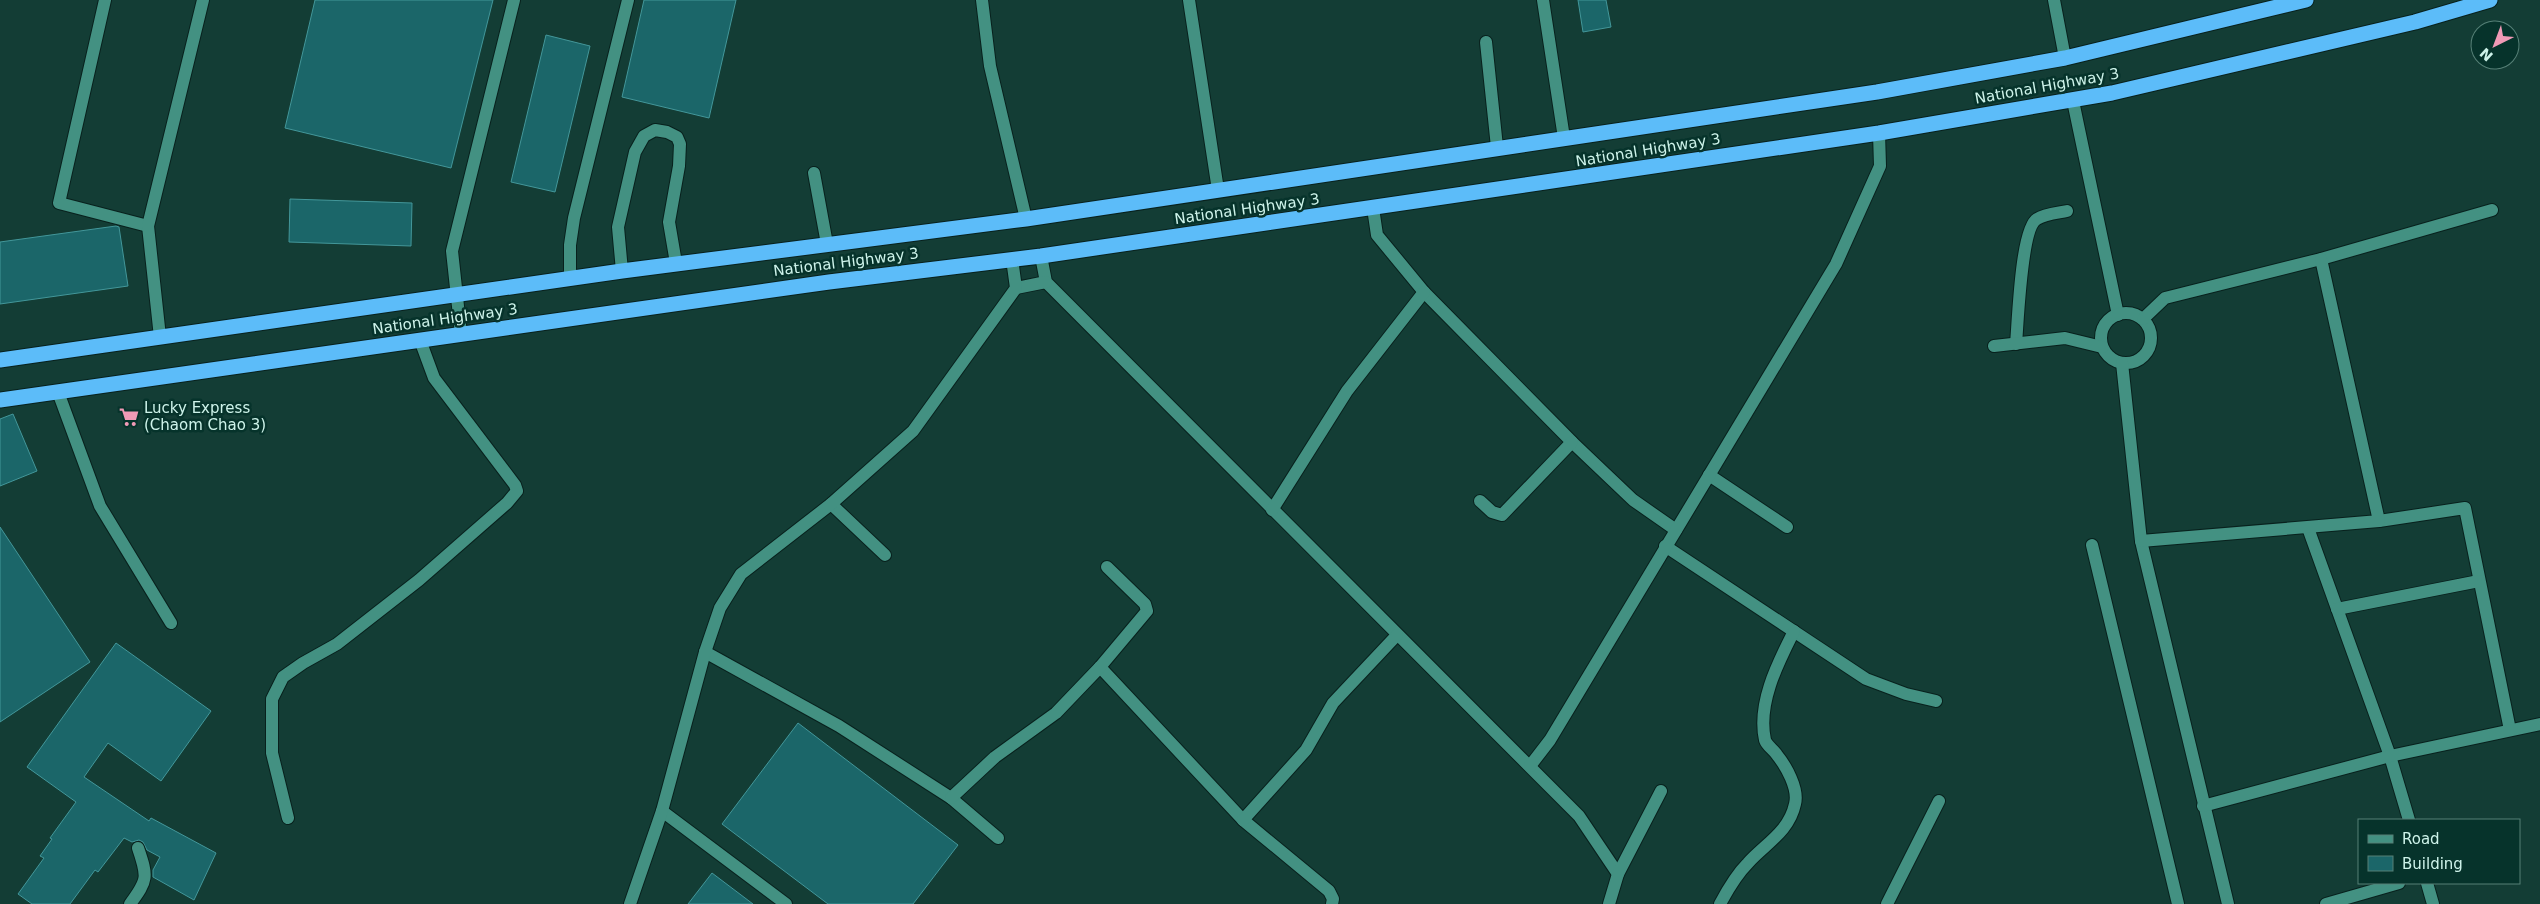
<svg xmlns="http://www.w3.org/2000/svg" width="2540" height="904" font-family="'DejaVu Sans',sans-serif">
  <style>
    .building { fill: #1b6669; stroke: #43979a }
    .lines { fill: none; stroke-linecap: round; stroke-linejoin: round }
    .minor-casing { stroke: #08211d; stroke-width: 14 }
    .highway-casing { stroke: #08211d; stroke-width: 17 }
    .minor { stroke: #439182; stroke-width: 12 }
    .highway { stroke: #5cbcf9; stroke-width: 15 }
    .labels { text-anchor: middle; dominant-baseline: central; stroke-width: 5; stroke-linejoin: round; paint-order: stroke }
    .street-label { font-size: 15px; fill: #cef3ea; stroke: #06332b }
    .poi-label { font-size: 15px; fill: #cef3ea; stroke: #06332b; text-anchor: start }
  </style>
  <rect width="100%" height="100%" fill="#133d35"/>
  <g class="building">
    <path d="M315,0H493L451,168L285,128Z"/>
    <path d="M644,0H736L709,118L622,97Z"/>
    <path d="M1578,0H1606L1611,27L1583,32Z"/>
    <path d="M546,35L590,46L555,192L511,182Z"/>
    <path d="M290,199L412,203L411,246L289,242Z"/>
    <path d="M116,226L119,227L128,286L0,304V242Z"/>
    <path d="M13,414L37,471L0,486V419Z"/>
    <path d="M0,527L90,662L0,722Z"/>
    <path d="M116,643L211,711L161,781L108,743L84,777L149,821L151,818L216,853L194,900L153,877V870L160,857L147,850L143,842L139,840L132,842L124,838L98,872L95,870L70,904H32L18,894L44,858L40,856L52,839L50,838L76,802L27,767Z"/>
    <path d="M798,723L958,845L913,904H828L722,824Z"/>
    <path d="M712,873L753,904H688Z"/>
  </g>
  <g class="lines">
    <defs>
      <g id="minor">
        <path d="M105,0L59,203L148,226"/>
        <path d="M982,0L990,66L1026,219"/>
        <path d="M1189,0L1218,190"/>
        <path d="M1543,0L1564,138"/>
        <path d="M2054,0L2065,58"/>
        <path d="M1486,42L1497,147"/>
        <path d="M2073,101L2118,315"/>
        <path d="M814,173L827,244"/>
        <path d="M1373,208L1377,235L1424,292L1572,442L1633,500L1676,530"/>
        <path d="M1041,256L1046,282L1579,816L1618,874"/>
        <path d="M622,271L618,227L635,152L644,136L655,130L667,132L677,137L680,144L679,166L669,222L676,263"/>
        <path d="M570,278V245L574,218L628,0"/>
        <path d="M1016,288L1046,282"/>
        <circle cx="2126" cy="338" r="25"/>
        <path d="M2143,319L2165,298L2321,259L2492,210"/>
        <path d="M461,334L452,251L514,0"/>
        <path d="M160,337L148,226L203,0"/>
        <path d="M2016,344C2018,322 2021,228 2037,219C2045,214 2058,213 2067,211"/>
        <path d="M1994,346L2065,338L2102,347"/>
        <path d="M2122,363L2141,541L2228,904"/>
        <path d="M58,392L100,506L171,623"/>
        <path d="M1709,475L1787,527"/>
        <path d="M1480,501L1492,512L1502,515L1572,442"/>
        <path d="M831,504L885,555"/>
        <path d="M1272,510L1347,391L1424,292"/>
        <path d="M2379,521L2465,508L2510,730"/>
        <path d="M2308,528L2390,756L2409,820"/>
        <path d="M2141,541L2379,521L2321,259"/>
        <path d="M2092,545L2178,904"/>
        <path d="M1665,546L1866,679L1906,694L1936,701"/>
        <path d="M2337,609L2479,581"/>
        <path d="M705,652L839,726L951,798L998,838"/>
        <path d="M1100,667L1243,820L1329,891L1333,899L1332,904"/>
        <path d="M1530,766L1550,740L1836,264L1880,166L1879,133"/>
        <path d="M951,798L995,757L1056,713L1100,667L1147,611L1145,604L1107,567"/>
        <path d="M2203,806L2390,756L2540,724"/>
        <path d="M662,811L786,904"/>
        <path d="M288,818L272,753V699L283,677L303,663L337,644L419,580L507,503L517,491L515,485L434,378L420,340"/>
        <path d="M1243,820L1306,750L1333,703L1397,635"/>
        <path d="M2427,883L2433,904"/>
        <path d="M130,904C148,880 148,877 138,848"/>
        <path d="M630,904L662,811L705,652L720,608L741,574L831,504L913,431L1016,288L1012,259"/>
        <path d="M1609,904L1618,874L1661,791"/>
        <path d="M1720,904C1728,889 1736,875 1748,863C1765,844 1789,832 1795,804C1799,789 1786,766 1777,755C1774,750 1767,746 1765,740C1757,703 1778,663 1794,631"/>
        <path d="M1887,904L1939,801"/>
        <path d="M2326,904L2399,883"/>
      </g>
      <g id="highway">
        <path d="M0,360L622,271L1026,219L1877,92L2065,58L2306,0"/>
        <path d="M0,400L829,282L1041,256L1879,133L2112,93L2415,22L2490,0"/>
      </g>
    </defs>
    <use href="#minor" class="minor-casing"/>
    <use href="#highway" class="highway-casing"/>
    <use href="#minor" class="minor"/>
    <use href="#highway" class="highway"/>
  </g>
  <defs>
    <symbol id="supermarket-bare" viewBox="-9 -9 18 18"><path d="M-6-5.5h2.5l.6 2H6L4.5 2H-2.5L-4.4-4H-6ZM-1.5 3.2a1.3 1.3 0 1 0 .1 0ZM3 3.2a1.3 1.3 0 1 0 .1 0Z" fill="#f09ab6" stroke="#06332b" stroke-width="2.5" paint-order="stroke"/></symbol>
  </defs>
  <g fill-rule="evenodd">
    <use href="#supermarket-bare" x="115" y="403" width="28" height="28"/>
  </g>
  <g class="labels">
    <g class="street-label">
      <text transform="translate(2047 86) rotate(-10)">National Highway 3</text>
      <text transform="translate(1648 150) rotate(-9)">National Highway 3</text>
      <text transform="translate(1247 209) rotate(-8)">National Highway 3</text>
      <text transform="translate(846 262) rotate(-7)">National Highway 3</text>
      <text transform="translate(445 319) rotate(-8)">National Highway 3</text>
    </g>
    <g class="poi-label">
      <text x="144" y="408">Lucky Express<tspan x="144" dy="17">(Chaom Chao 3)</tspan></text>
    </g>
  </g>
  <rect x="2358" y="819" width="162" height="65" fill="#06332b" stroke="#568077"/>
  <rect x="2368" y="835" width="25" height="8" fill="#439182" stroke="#568077"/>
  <text x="2402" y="844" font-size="15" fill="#cef3ea">Road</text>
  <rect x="2368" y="856" width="25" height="15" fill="#1b6669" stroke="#568077"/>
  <text x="2402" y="869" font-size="15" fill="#cef3ea">Building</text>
  <g transform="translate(2495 45) rotate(222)"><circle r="24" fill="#06332b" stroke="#568077"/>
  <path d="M0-4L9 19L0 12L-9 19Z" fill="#f09ab6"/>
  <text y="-8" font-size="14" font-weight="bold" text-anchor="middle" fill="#cef3ea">N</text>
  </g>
</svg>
